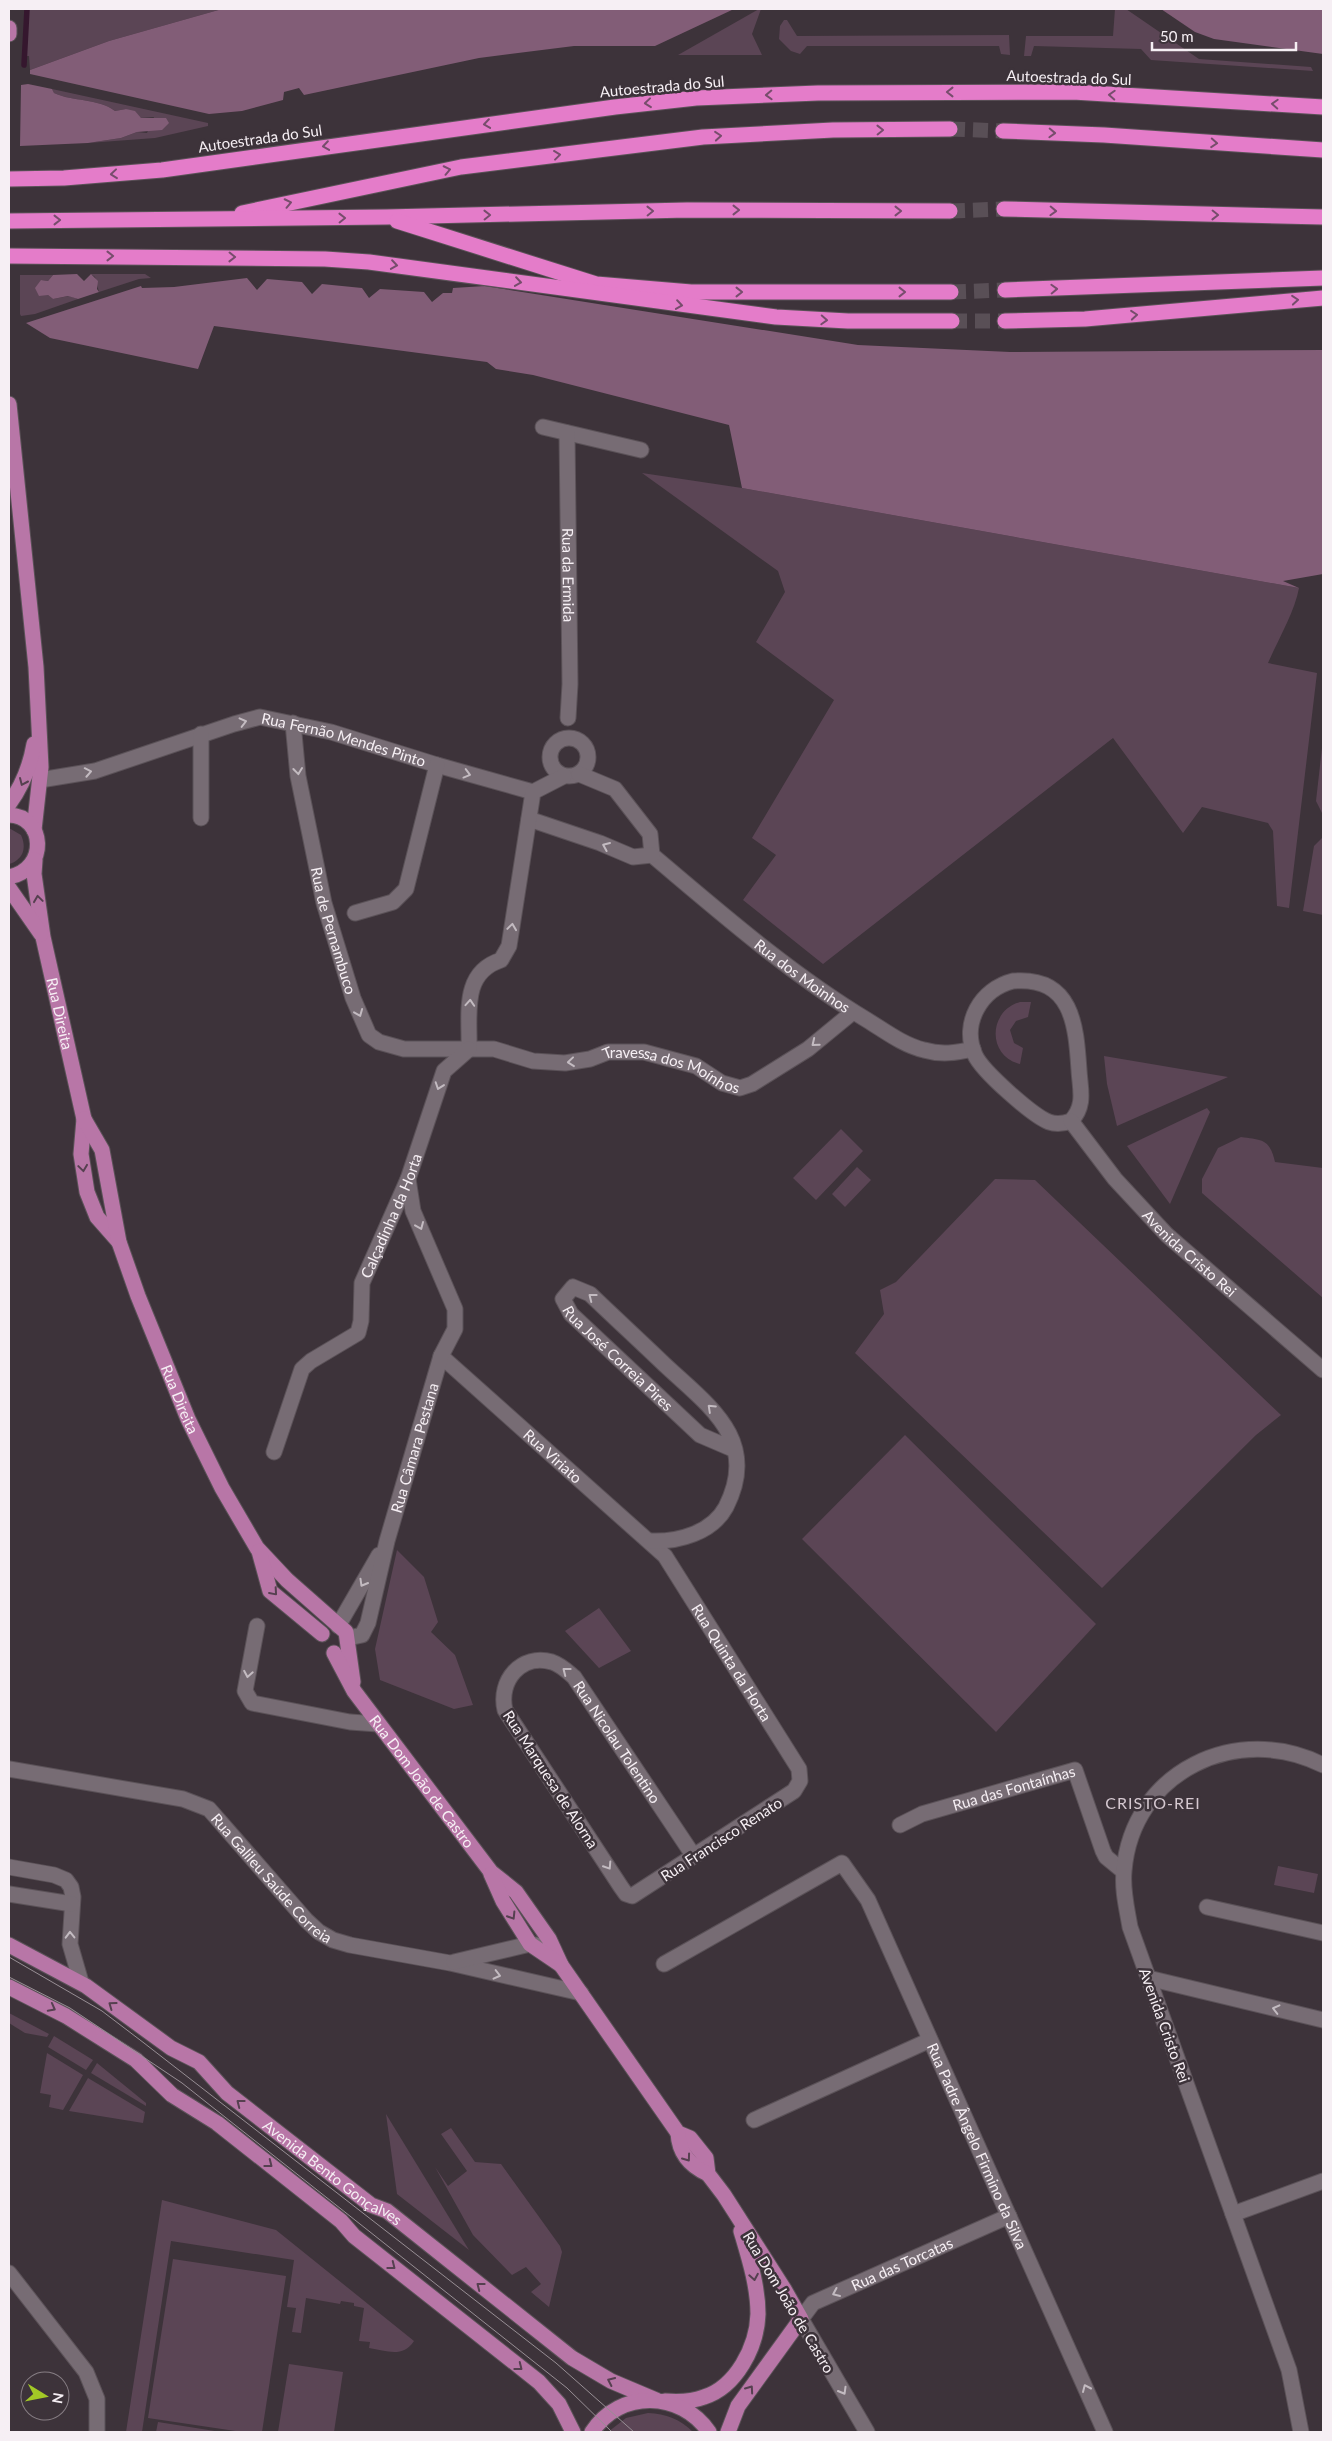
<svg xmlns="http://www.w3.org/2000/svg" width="1332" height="2441" font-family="Lato,sans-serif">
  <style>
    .green { fill: #5b4555 }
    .forest { fill: #825d77 }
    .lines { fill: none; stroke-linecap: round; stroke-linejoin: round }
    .stream { stroke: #35172e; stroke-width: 5.5 }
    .highway-tunnel { stroke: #594f56; stroke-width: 15; stroke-dasharray: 15 8; stroke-linecap: butt }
    .minor-casing { stroke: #5b5258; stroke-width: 17 }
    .major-casing { stroke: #5b5258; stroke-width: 17 }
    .highway-casing { stroke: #5b5258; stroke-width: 17 }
    .minor { stroke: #776c74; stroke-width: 15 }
    .major { stroke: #b876a7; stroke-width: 15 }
    .highway { stroke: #e47cc9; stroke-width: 15 }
    .tram { stroke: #978e94; stroke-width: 1 }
    .oneway { stroke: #774d6c }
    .oneway2 { stroke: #c3bbc1 }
    .oneway3 { stroke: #564050 }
    .labels { text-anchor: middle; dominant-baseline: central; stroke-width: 5; stroke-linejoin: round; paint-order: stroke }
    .street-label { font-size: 15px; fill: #f6eff4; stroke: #3d333a }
    .neighbourhood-label { font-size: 16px; letter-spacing: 1px; fill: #d5c8d0; stroke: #3d333a }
  </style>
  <rect width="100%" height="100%" fill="#3d333a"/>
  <g class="green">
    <path d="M28,9H222L109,41L30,70L29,56H26Z"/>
    <path d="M759,9H761L752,34L762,55H678Z"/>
    <path d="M1115,9H1126L1199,59L1311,67L1313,71L1151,60L1141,49L1034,46L1031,56H1024L1026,36H1113Z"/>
    <path d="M784,20H787L797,36L1009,35L1010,55L1001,54L999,46H807L800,54L791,51L779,39L780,26Z"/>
    <path d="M52,89L208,123V126L155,138L88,143L121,138L137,132L147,133L154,117L141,118L126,109L115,111C98,98 73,102 54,93Z"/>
    <path d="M91,274H145L151,278L139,279L99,292L95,277Z"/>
    <path d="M20,275H53L48,281L41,280L48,295L53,299L69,296L78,299L35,314L21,316L20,314Z"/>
    <path d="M642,473L742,488L1299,588C1295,611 1278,640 1268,663L1317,673L1289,908L1277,906L1273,831L1268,823L1202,807L1183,833L1113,738L823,964L743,900L776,855L752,838L834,700L756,642L785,592L778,571Z"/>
    <path d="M1323,739V815L1316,801Z"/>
    <path d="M9,828L21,835C27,848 23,860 9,864Z"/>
    <path d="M1323,837V915L1303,911L1314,846Z"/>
    <path d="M1020,1002H1031L1028,1017L1016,1021L1010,1030L1014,1043L1023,1048L1020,1064C987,1056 988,1011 1020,1002Z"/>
    <path d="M1104,1056L1228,1077L1117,1126L1107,1084Z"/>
    <path d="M1207,1108L1210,1112L1170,1204L1127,1146Z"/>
    <path d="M841,1129L863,1151L816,1200L793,1178Z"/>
    <path d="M1241,1137C1262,1140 1270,1139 1275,1162L1323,1168V1298L1202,1193V1179L1218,1148Z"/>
    <path d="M857,1167L871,1180L845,1207L832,1194Z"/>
    <path d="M995,1179L1035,1180L1281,1415L1256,1435L1102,1588L855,1353L884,1314L880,1290L896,1282Z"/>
    <path d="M905,1435L1096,1624L996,1732L802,1539Z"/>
    <path d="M397,1550L424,1577L438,1622L431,1632L455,1655L473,1705L454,1709L380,1680L375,1649Z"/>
    <path d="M599,1608L631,1651L599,1668L565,1631Z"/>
    <path d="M1278,1866L1318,1874L1314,1893L1274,1885Z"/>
    <path d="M9,2013L49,2034L47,2037L25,2033L9,2023Z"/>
    <path d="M54,2036L93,2060L86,2070L48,2047Z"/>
    <path d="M47,2053L83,2075L63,2110L49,2107L51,2095L40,2093Z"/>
    <path d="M97,2063L146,2103V2106L91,2073Z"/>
    <path d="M88,2078L145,2112L143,2123L69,2111Z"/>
    <path d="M386,2114L469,2250L397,2194Z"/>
    <path d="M451,2128L475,2162L501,2164L560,2246L562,2252L549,2307L531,2292L541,2284L526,2267L512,2275L473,2235L435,2167L448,2186L467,2171L441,2134Z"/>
    <path d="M162,2200L276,2230L414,2341C403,2358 387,2351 369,2348L370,2342L359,2341L364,2308L354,2306V2303L341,2301L340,2304L306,2298L301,2333L292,2332L296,2308L287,2307L294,2260L171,2241L142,2432H126Z"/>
    <path d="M173,2259L286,2276L262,2432H242L148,2418Z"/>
    <path d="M289,2364L343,2372L334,2432H278Z"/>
    <path d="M648,2413C666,2414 680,2419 693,2432H608L626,2418Z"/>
    <path d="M158,2422L221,2432H156Z"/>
  </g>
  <g class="forest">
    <path d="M222,9H734L655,46H574L479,58L304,95L299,88L284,92L283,100L242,111L209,114L30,74V70L109,41Z"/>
    <path d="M1161,9H1323V54L1214,39L1195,32Z"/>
    <path d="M28,84L52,89L54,93C73,102 98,98 115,111L126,109L135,111L141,118H166L169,123L162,130L137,132L121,138L88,143L20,146L21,85Z"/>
    <path d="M77,274L84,281L91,274L98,281L97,289L99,292L78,299L68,296L53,299L48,295L39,296L35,288L41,280L48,281L53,275Z"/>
    <path d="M247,278L257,290L267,279L302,282L312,294L322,284L362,288L369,298L380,289L424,292L432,302L443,293H452L453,288L485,286L858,345L1010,352L1323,350V574L1283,581L1299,588L742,488L729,425L533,375L496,369L487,362L214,326L198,369L50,338L26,323L141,286L142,288L174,287Z"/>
  </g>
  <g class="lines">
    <path class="stream" d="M24,65L27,9"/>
    <g class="highway-tunnel">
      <path d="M950,129L1003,131"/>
      <path d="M950,211L1004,209"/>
      <path d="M951,292L1005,290"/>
      <path d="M952,321H1005"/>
    </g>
    <defs>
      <g id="minor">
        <path d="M543,427L641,450"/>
        <path id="s1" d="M567,433L570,684L568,718"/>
        <path id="s2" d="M293,723L298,776L324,903L353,998L369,1035L379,1042L404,1049H494L533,1061L565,1063L590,1059L608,1052H644L696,1066L722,1083L740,1088L752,1084L808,1049L853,1012"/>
        <circle cx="569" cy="757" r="19"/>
        <path id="s3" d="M579,774L615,789L650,834L652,855C721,913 789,973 867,1020C885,1031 903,1045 924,1050C941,1055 956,1053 973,1049"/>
        <path id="s4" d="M40,780L95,771L234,724L260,717L331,732L437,765L533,792"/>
        <path d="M201,818V734"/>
        <path d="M529,819L600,843L633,857L652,855"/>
        <path d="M355,913L393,902L406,889L437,765"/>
        <path d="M1013,981C1073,976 1076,1026 1079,1070C1080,1089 1086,1105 1071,1121C1063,1124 1057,1125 1049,1122C1033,1116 982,1071 975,1055C961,1023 981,989 1013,981Z"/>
        <path d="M469,1049C470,1014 461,973 501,960L509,946L533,792L564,776"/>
        <path id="s5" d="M1071,1121L1115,1179L1167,1235L1323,1370"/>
        <path id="s6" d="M441,1356L665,1556L799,1769L800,1781L794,1791L632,1896L626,1894L621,1887L505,1710C498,1681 521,1653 552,1662C561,1665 567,1671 574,1677L693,1855"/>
        <path id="s7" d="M274,1452L302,1369L311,1361L358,1333L361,1321L362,1283L408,1179L444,1071L469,1049"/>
        <path id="s8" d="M651,1541C678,1542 712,1533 726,1507C760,1440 709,1406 665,1365C640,1341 615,1318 590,1294L573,1287L563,1299L571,1314L700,1435L735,1450"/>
        <path d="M257,1626L245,1691L252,1703L350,1722L378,1724"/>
        <path d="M338,1626L379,1555"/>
        <path id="s9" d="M348,1638L362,1635L368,1623L387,1541L441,1356L455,1329V1309L413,1211L408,1179"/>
        <path id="s10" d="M9,1769L183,1799L209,1809L306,1920L319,1932L333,1940L350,1945L450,1963L581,1993"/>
        <path id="s11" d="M900,1825L922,1814L1075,1770L1103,1851L1106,1857L1123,1871"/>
        <path d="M9,1867L54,1875L66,1880L71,1887L73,1897L70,1944L81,1982"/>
        <path d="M9,1894L72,1904"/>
        <path d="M1207,1907L1323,1933"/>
        <path d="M454,1962L530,1944L541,1946"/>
        <path id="s12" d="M664,1964L842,1863L868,1900L1105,2432"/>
        <path d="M1148,1978L1323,2020"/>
        <path d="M754,2120L930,2040"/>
        <path d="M1233,2214L1323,2181"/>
        <path d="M9,2273L86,2372L97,2399V2432"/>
        <path id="s13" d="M867,2432L801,2319L813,2303L1009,2216"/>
        <path d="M1301,2432L1289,2370L1130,1927C1127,1909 1122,1890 1124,1871C1132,1771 1238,1722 1323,1765"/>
      </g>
      <g id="major">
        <path d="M9,28V34"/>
        <path d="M9,404L36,667L41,767L34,830"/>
        <path d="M9,804C23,785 30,767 34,744"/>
        <path d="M9,815C45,816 49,869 9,877"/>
        <path id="s14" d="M35,860L34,874L43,937L84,1119L81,1154L87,1192L97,1217L119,1242"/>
        <path d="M9,888L41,934"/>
        <path id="s15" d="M84,1119L102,1150L119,1242L138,1296L188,1419L222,1488L257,1548L287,1580L346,1632L353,1682"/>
        <path d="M259,1551L270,1591L322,1634"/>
        <path id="s16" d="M334,1653L354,1691L491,1872L516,1892L549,1939L561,1965L678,2133L690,2138L706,2158L708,2174L724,2195L784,2289L801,2319L738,2406L728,2432"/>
        <path d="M491,1874L503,1901L530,1944L561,1965"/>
        <path id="s17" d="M9,1945L86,1986L171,2048L199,2062L227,2093L371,2205L387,2211L572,2358L611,2381L656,2400"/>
        <path d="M9,1987L66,2016L136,2060L172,2095L217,2123L341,2221L354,2236L539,2382L559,2404L573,2432"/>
        <path d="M678,2133C679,2153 690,2166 708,2174"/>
        <path d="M665,2401C678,2402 691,2402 704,2397C736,2387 757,2347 758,2314C758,2286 749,2258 741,2231"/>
        <path d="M592,2432C620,2389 681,2391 709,2432"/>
      </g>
      <g id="highway">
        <path d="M1003,131L1104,135L1323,150"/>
        <path d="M9,179L64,178L162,170L615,107L696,98L818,93L1073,92L1323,107"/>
        <path d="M1004,209L1323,217"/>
        <path d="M242,213L461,167L703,137L833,130L950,129"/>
        <path d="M9,221L386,217L687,210L950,211"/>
        <path d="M397,221L596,284L691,292H951"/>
        <path d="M9,256L325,259L369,262L776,317L848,321H952"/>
        <path d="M1005,290L1323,278"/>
        <path d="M1005,321L1085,319L1323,298"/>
      </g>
    </defs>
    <use href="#minor" class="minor-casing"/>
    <use href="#major" class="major-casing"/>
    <use href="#highway" class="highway-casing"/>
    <use href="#minor" class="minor"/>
    <use href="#major" class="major"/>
    <use href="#highway" class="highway"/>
    <g class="tram">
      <path d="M9,1957L102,2011L144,2043L556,2363L634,2432"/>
      <path d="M9,1977L70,2008L182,2083L567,2388L612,2432"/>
    </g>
  </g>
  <defs><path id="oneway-chevron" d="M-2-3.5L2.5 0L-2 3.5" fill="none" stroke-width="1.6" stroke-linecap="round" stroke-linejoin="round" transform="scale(1.25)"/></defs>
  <g class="oneway">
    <use href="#oneway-chevron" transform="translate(950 92) rotate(-180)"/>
    <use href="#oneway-chevron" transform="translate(769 95) rotate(178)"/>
    <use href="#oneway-chevron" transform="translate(1112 95) rotate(-177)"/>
    <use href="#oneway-chevron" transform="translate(648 103) rotate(174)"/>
    <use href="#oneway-chevron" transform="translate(1275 104) rotate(-177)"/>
    <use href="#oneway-chevron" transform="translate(487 124) rotate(172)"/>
    <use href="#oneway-chevron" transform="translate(880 130) rotate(-1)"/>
    <use href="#oneway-chevron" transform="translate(1052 133) rotate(2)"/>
    <use href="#oneway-chevron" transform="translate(718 136) rotate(-5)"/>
    <use href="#oneway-chevron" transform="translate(1214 143) rotate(4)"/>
    <use href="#oneway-chevron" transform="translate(326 146) rotate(172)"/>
    <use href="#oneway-chevron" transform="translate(557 155) rotate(-7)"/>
    <use href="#oneway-chevron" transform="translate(447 170) rotate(-12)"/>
    <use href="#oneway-chevron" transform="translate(114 174) rotate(174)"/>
    <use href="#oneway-chevron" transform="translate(288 203) rotate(-12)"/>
    <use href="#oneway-chevron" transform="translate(736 210)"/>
    <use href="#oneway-chevron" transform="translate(650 211) rotate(-1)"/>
    <use href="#oneway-chevron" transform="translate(898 211)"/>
    <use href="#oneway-chevron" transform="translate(1053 211) rotate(2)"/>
    <use href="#oneway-chevron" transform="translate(487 215) rotate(-1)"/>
    <use href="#oneway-chevron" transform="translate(1215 215) rotate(1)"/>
    <use href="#oneway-chevron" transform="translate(342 218) rotate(-1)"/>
    <use href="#oneway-chevron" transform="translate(57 220)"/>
    <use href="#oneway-chevron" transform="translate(110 256)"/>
    <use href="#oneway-chevron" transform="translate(232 257) rotate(1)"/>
    <use href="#oneway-chevron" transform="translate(394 265) rotate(8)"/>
    <use href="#oneway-chevron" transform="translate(518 282) rotate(8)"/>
    <use href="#oneway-chevron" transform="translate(1054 289) rotate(-2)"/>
    <use href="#oneway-chevron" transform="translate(739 292)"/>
    <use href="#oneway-chevron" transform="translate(902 292)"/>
    <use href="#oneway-chevron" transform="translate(1295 300) rotate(-5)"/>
    <use href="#oneway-chevron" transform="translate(679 305) rotate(8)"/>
    <use href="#oneway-chevron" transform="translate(1134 315) rotate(-5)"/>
    <use href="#oneway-chevron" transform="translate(824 320) rotate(3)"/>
  </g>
  <g class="oneway2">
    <use href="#oneway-chevron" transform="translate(243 722) rotate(-14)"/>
    <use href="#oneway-chevron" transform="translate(298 771) rotate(83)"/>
    <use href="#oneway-chevron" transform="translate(88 772) rotate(-11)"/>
    <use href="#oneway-chevron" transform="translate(467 774) rotate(15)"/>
    <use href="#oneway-chevron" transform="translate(606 846) rotate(-157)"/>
    <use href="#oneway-chevron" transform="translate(512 927) rotate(-82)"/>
    <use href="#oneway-chevron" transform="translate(470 1003) rotate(-86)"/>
    <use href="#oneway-chevron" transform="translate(359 1013) rotate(68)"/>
    <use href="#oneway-chevron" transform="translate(815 1043) rotate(141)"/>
    <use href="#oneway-chevron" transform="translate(571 1062) rotate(174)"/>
    <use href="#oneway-chevron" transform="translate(439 1086) rotate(109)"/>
    <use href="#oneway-chevron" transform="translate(420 1226) rotate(67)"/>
    <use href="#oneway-chevron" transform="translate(592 1297) rotate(-142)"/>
    <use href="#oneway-chevron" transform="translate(711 1408) rotate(-137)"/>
    <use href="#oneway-chevron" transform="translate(363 1583) rotate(120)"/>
    <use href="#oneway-chevron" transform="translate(566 1671) rotate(-142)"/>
    <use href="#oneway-chevron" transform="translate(248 1674) rotate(100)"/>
    <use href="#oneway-chevron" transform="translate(608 1866) rotate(57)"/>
    <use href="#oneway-chevron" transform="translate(70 1935) rotate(-91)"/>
    <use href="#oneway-chevron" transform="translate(497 1975) rotate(14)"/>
    <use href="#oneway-chevron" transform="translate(1276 2009) rotate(-166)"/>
    <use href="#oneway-chevron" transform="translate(836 2293) rotate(156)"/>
    <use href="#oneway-chevron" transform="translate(1086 2388) rotate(-114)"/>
    <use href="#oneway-chevron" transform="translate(843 2391) rotate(60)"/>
  </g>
  <g class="oneway3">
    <use href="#oneway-chevron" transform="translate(23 782) rotate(114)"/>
    <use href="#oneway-chevron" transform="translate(38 899) rotate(-98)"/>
    <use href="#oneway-chevron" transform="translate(83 1168) rotate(82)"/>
    <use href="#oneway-chevron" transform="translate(274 1592) rotate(49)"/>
    <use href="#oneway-chevron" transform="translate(512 1916) rotate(58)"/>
    <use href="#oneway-chevron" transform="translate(112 2005) rotate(-144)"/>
    <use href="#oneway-chevron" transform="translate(52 2008) rotate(28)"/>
    <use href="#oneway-chevron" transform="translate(240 2103) rotate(-142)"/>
    <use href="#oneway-chevron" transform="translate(687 2158) rotate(54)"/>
    <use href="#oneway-chevron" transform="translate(269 2164) rotate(38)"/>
    <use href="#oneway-chevron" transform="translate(392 2266) rotate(38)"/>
    <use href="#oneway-chevron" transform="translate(754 2277) rotate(80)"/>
    <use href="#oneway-chevron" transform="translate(480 2286) rotate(-142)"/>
    <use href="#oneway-chevron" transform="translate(519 2367) rotate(38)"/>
    <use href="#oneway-chevron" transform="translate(611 2381) rotate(-155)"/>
    <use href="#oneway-chevron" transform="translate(750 2389) rotate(-55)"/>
  </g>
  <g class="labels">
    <g class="street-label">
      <text transform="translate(1069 77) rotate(2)">Autoestrada do Sul</text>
      <text transform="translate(662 86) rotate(-5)">Autoestrada do Sul</text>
      <text transform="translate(260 138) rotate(-8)">Autoestrada do Sul</text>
      <text stroke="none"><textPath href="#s1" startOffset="142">Rua da Ermida</textPath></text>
      <text stroke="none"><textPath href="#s4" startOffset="316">Rua Fernão Mendes Pinto</textPath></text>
      <text stroke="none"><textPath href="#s2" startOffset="212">Rua de Pernambuco</textPath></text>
      <text stroke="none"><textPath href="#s3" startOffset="310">Rua dos Moinhos</textPath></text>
      <text stroke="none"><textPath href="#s14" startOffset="156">Rua Direita</textPath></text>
      <text stroke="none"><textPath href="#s2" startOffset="635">Travessa dos Moínhos</textPath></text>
      <text stroke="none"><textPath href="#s7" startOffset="278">Calçadinha da Horta</textPath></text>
      <text stroke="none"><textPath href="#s5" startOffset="178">Avenida Cristo Rei</textPath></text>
      <text stroke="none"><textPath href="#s8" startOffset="476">Rua José Correia Pires</textPath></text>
      <text stroke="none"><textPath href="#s15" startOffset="298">Rua Direita</textPath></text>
      <text stroke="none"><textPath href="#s9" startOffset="209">Rua Câmara Pestana</textPath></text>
      <text stroke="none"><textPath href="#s6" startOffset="150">Rua Viriato</textPath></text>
      <text stroke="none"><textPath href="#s6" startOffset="426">Rua Quinta da Horta</textPath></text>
      <text stroke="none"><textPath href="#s6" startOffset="1182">Rua Nicolau Tolentino</textPath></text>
      <text transform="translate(551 1779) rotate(57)">Rua Marquesa de Alorna</text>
      <text stroke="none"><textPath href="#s16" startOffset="156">Rua Dom João de Castro</textPath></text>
      <text stroke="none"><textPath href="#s11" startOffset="120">Rua das Fontaínhas</textPath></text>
      <text transform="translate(721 1839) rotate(-33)">Rua Francisco Renato</text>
      <text stroke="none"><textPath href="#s10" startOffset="298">Rua Galileu Saúde Correia</textPath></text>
      <text transform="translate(1165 2025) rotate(70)">Avenida Cristo Rei</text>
      <text stroke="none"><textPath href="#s12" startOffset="519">Rua Padre Ângelo Firmino da Silva</textPath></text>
      <text stroke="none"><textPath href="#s17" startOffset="398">Avenida Bento Gonçalves</textPath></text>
      <text stroke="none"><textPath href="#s13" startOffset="248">Rua das Torcatas</textPath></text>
      <text transform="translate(789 2302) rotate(59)">Rua Dom João de Castro</text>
    </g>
    <g class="neighbourhood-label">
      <text x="1153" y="1802">CRISTO-REI</text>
    </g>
  </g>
  <rect width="1332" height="2441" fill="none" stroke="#f6eff4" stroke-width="20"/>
  <g transform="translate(45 2396) rotate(100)"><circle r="24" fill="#3d333a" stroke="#877e84"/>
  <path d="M0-4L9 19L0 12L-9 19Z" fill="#a3c926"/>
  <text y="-8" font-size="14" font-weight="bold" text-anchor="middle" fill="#f6eff4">N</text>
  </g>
  <path d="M1152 42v8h144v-8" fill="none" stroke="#f6eff4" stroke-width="2.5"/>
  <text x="1160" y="42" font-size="15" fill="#f6eff4" stroke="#3d333a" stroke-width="4" paint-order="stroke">50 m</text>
</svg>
